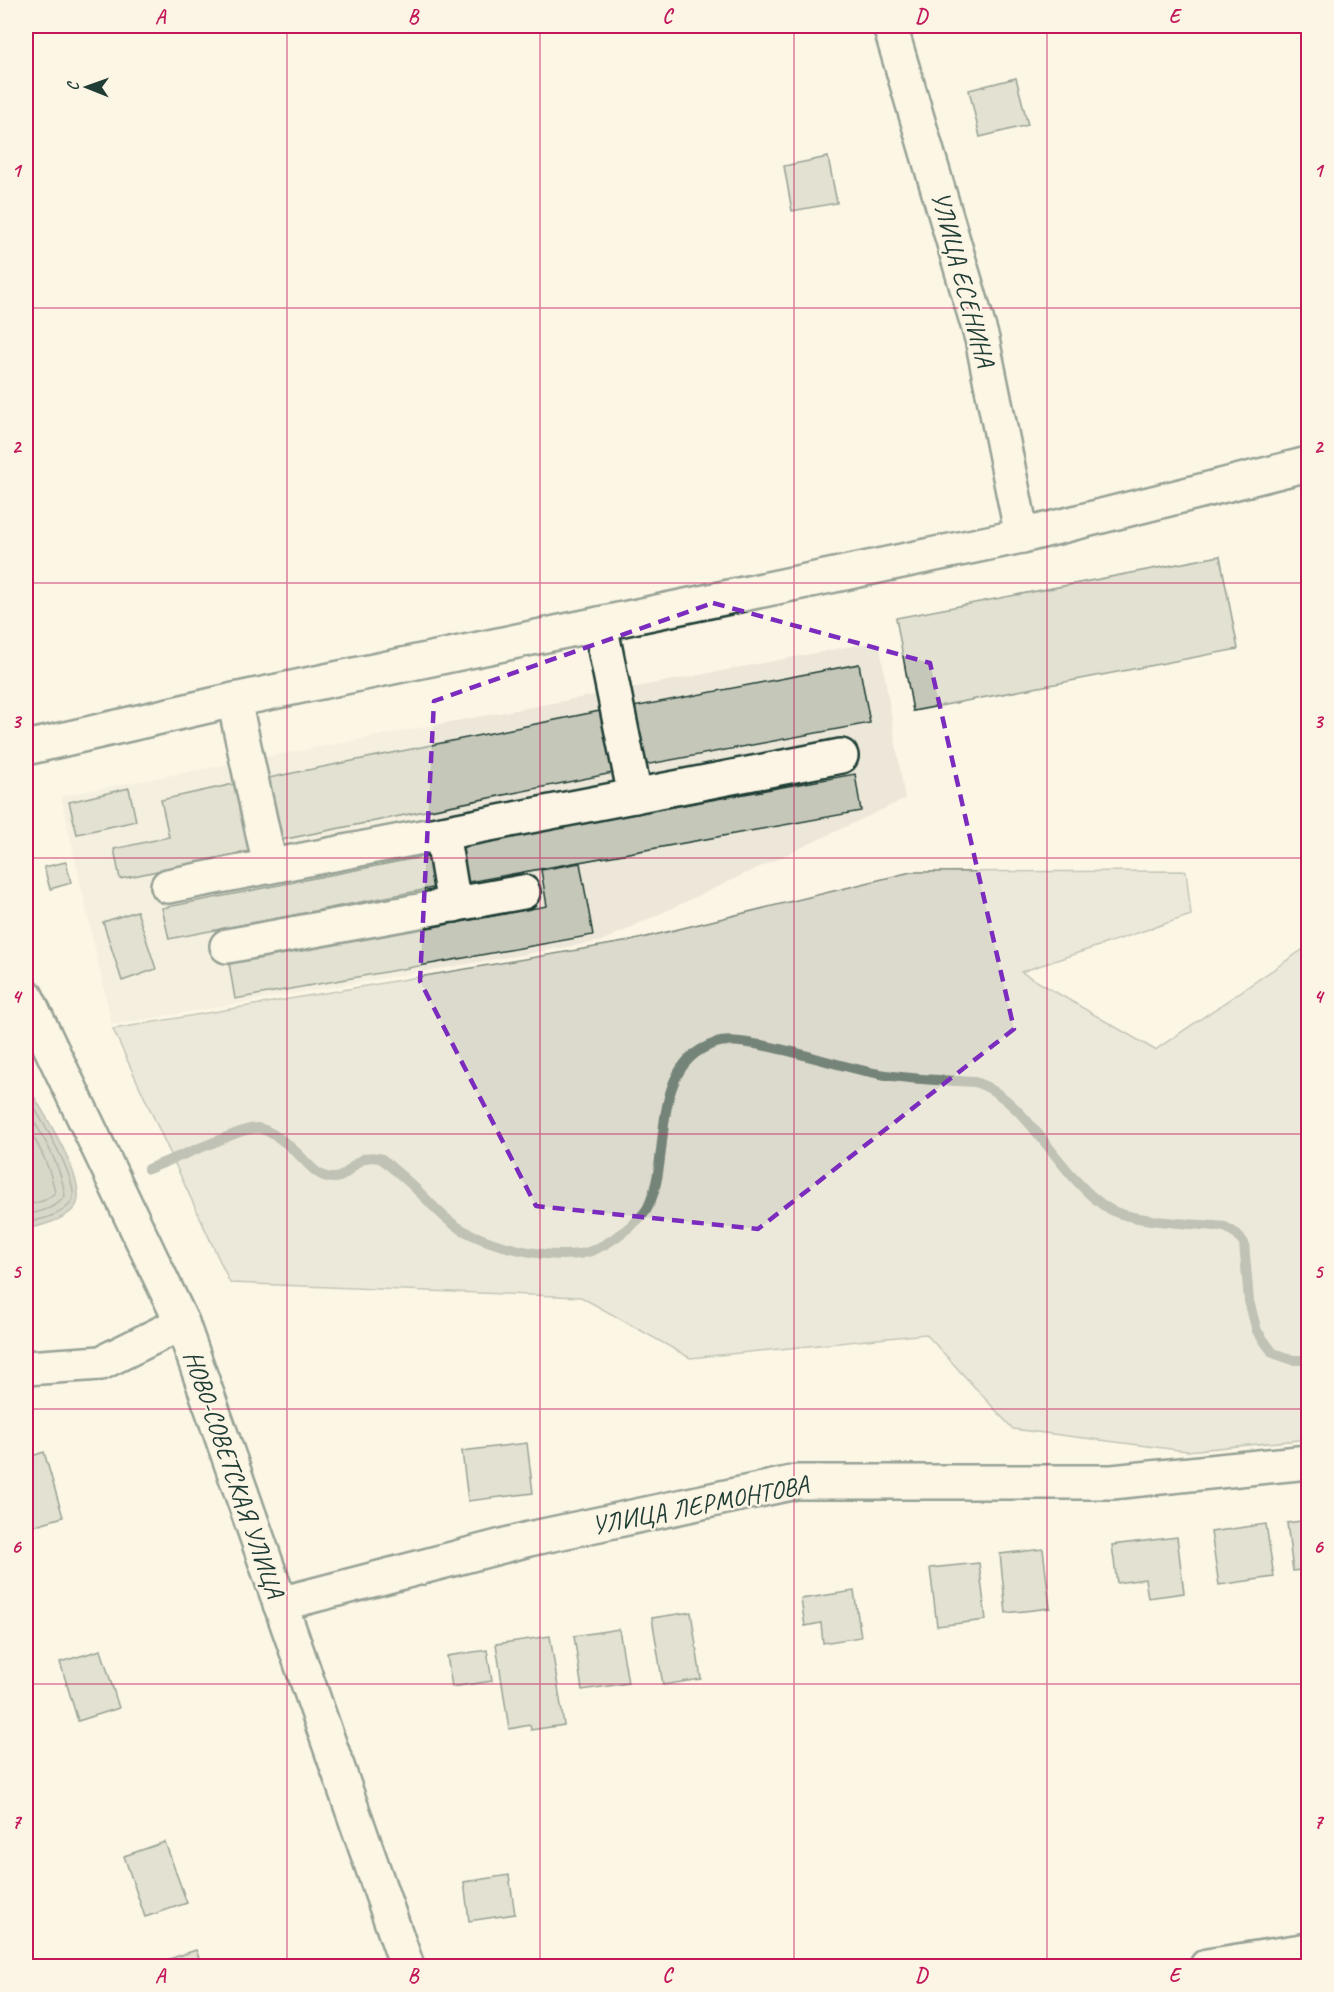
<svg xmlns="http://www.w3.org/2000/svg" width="1334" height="1992" font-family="Caveat,sans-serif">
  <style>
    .built { fill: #ece7d8 }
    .green { fill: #dcdacc; stroke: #7e8c80; stroke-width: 1.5 }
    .water { fill: #aeb3a7; stroke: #758479; stroke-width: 1.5 }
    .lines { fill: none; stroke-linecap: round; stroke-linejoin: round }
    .shore { stroke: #586c62; stroke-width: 1.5 }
    .stream { stroke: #758479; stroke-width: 10 }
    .building { fill: #c5c7b9; stroke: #1f3d34; stroke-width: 1.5 }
    .minor-casing { stroke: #1f3d34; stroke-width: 38 }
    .minor { stroke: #fcf5e5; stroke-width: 33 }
    .marked { fill: none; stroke: #7b2cbf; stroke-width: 4.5; stroke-dasharray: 12 8; stroke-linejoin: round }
    .grid { fill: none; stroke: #c2185b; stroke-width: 1.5; stroke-opacity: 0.55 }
    .labels { text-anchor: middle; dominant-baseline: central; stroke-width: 4.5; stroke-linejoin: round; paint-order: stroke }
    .street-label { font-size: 26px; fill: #1f3d34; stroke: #fcf5e5 }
    .neatline { fill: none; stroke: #c2185b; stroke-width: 2 }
    .grid-label { font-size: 20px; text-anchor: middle; font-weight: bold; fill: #c2185b }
  </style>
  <rect width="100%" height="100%" fill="#fcf5e5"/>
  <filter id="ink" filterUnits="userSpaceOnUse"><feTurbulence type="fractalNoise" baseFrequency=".0167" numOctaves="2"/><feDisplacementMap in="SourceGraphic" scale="12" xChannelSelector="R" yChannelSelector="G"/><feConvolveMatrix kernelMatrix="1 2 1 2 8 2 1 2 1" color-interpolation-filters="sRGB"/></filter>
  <g filter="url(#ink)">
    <path class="built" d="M879,641L905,799L602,941L112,1025L61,796Z"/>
    <path class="green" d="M1186,871L1191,915L1021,972L1155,1050L1308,946V1439L1187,1451L1013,1429L926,1334L690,1358L581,1297L230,1283L113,1029L630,941L911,872Z"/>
    <path class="water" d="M26,1086L30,1090C42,1110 91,1186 75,1207C65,1220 41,1226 26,1229Z"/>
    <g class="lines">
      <g class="shore">
        <path d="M26,1094C36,1111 81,1182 72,1201C64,1215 39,1220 26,1223"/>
        <path d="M26,1108C42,1135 61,1164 65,1196C57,1208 39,1212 26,1215"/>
        <path d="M26,1125C39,1145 51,1169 55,1193L45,1200L26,1206"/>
      </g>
      <path class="stream" d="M148,1169C173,1159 197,1149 222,1139C233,1135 246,1128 257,1128C269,1129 288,1144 296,1152C307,1162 317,1178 333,1178C352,1178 355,1150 382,1159C393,1169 405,1178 416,1189C429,1201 441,1216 456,1226C486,1245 543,1259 579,1254C595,1252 610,1242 623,1232C632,1225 643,1217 648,1207C673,1157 647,1064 716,1043C729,1039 747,1043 761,1045C801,1052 840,1067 880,1074C911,1080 944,1080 975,1082C1030,1100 1061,1182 1111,1210C1134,1222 1197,1224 1225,1227L1237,1234L1244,1243L1249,1301L1257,1331L1273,1353L1293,1360H1308"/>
    </g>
    <g class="building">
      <path d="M1016,78L1028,125L980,137L969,90Z"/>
      <path d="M828,157L837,203L792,211L784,166Z"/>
      <path d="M1220,556L1238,649L913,711L896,618Z"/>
      <path d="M859,664L870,723L639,766L628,708Z"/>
      <path d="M605,710L618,772L281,840L268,778Z"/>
      <path d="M855,774L861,811L463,883L456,846Z"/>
      <path d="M234,784L249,851L120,879L114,849L169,837L161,800Z"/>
      <path d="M129,788L136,821L77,834L69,802Z"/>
      <path d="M432,855L438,887L169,939L162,908Z"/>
      <path d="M66,862L71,883L50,889L44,867Z"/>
      <path d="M580,863L593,935L235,999L229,963L547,906L541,870Z"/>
      <path d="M137,911L156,969L122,981L103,922Z"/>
      <path d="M527,1443L533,1493L468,1501L462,1451Z"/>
      <path d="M44,1452L63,1517L26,1528V1458Z"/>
      <path d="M1308,1520V1569L1293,1571L1287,1523Z"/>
      <path d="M1266,1524L1274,1577L1219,1585L1211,1532Z"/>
      <path d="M1177,1537L1184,1593L1148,1598L1145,1579L1117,1583L1112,1545Z"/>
      <path d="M1043,1549L1050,1608L1006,1613L1000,1554Z"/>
      <path d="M979,1563L986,1620L937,1626L930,1568Z"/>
      <path d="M854,1591L861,1637L823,1643L821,1623L805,1626L801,1599Z"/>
      <path d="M691,1612L701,1679L663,1685L652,1618Z"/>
      <path d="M619,1629L628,1683L582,1690L574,1636Z"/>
      <path d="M550,1636L564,1725L531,1730L530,1725L509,1729L496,1644Z"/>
      <path d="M101,1650L119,1708L78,1721L60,1662Z"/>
      <path d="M487,1650L492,1681L452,1687L447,1656Z"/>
      <path d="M165,1842L187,1903L145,1917L124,1856Z"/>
      <path d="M509,1875L515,1914L469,1921L464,1882Z"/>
      <path d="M196,1950L202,1966H149Z"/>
    </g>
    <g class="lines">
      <defs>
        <g id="minor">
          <path d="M890,26L982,339L1022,536"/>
          <path d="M600,624L635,796"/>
          <path d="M234,700L270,866"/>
          <path d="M26,748L234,700L1022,536L1308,464"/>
          <path d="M442,833L454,905"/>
          <path d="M168,886L841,756"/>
          <path d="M227,946L523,892"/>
          <path d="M26,996L182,1323L407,1966"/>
          <path d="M26,1368L101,1363L182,1323"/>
          <path d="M280,1604L529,1539L796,1482H1112L1308,1462"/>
          <path d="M1207,1966L1308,1950"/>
        </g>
      </defs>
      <use href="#minor" class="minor-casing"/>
      <use href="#minor" class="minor"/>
    </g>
  </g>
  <path d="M0 0H1334V1992H0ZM713,603L930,663L1014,1029L758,1229L536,1206L420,981L434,701Z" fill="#fcf5e5" fill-opacity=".55" fill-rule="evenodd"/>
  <path class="marked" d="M713,603L930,663L1014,1029L758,1229L536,1206L420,981L434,701Z"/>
  <path class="grid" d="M287,26V1966M540,26V1966M794,26V1966M1047,26V1966M26,308H1308M26,583H1308M26,858H1308M26,1134H1308M26,1409H1308M26,1684H1308"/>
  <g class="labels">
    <g class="street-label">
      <text transform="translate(963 279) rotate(75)">УЛИЦА ЕСЕНИНА</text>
      <text transform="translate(234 1474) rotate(71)">НОВО-СОВЕТСКАЯ УЛИЦА</text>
      <text transform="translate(700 1505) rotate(-11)">УЛИЦА ЛЕРМОНТОВА</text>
    </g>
  </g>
  <rect width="1334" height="1992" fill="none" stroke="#fcf5e5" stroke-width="66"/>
  <g transform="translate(87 87) rotate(271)" stroke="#fcf5e5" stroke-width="4.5" paint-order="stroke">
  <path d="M0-4.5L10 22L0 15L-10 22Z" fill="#1f3d34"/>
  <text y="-9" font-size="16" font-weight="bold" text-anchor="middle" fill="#1f3d34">С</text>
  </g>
  <rect x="33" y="33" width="1268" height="1926" class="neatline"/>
  <g class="grid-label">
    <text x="160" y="23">A</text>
    <text x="413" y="23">B</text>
    <text x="667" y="23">C</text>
    <text x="921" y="23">D</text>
    <text x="1174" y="23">E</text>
    <text x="16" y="177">1</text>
    <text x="1318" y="177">1</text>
    <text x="16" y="453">2</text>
    <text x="1318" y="453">2</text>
    <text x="16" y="728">3</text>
    <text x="1318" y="728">3</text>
    <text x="16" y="1003">4</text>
    <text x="1318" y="1003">4</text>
    <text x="16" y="1278">5</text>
    <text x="1318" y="1278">5</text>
    <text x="16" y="1553">6</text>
    <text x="1318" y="1553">6</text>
    <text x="16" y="1828">7</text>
    <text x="1318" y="1828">7</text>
    <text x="160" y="1982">A</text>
    <text x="413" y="1982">B</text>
    <text x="667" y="1982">C</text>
    <text x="921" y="1982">D</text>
    <text x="1174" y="1982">E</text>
  </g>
</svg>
